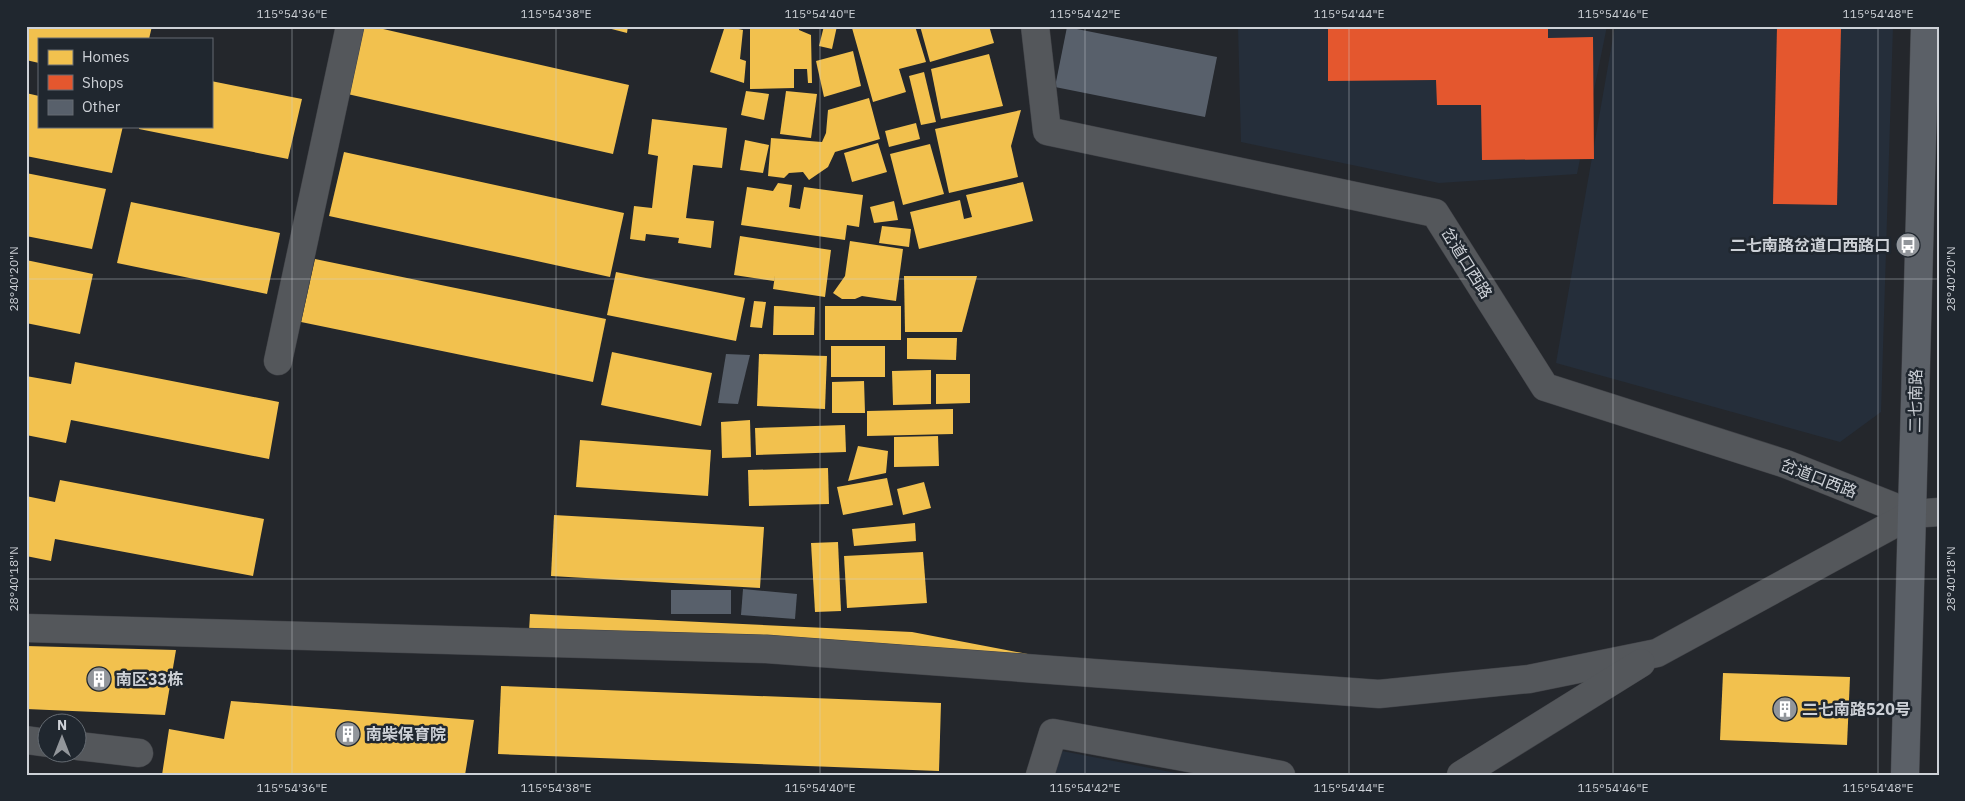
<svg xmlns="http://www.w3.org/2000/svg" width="1965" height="801" font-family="'IBM Plex Sans','Noto Sans SC',sans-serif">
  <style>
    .built { fill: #252e3a }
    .homes { fill: #f2c14e }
    .shops { fill: #e4572e }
    .building { fill: #58606b }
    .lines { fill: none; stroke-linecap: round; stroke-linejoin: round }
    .minor-casing { stroke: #404247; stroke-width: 29 }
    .major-casing { stroke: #404247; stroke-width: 29 }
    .minor { stroke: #54575b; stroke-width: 28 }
    .major { stroke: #5b6067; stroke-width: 28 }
    .ticks { fill: none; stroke: #cdd1d7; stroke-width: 1; stroke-opacity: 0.45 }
    .labels { text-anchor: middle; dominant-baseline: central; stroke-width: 5; stroke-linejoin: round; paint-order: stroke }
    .poi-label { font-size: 16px; font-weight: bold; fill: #cdd1d7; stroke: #20272f; text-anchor: start }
    .street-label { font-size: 16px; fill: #cdd1d7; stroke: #20272f }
    .neatline { fill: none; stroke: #cdd1d7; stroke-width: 2 }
    .ticks-label { font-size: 12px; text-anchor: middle; fill: #cdd1d7 }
  </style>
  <rect width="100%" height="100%" fill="#24272c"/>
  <g class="built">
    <path d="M1238,26H1607L1577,174L1439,183L1241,142Z"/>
    <path d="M1615,26H1893L1881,412L1840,442L1556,363Z"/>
    <path d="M1062,751L1186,775H1055Z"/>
  </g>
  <g class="homes">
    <path d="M26,26H152L149,39H39V63L26,60Z"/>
    <path d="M359,26H370L629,85L613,154L343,93Z"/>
    <path d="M600,26H628L627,33Z"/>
    <path d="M725,26L743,30L740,59L746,61L744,83L710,72Z"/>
    <path d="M750,26H799V30L811,35L812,83H808L807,69H794V88L750,89Z"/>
    <path d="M824,26H837L832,49L819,46Z"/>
    <path d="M857,26H915L926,62L899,69L906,92L873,102L852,28Z"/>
    <path d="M920,26H989L994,43L930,62Z"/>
    <path d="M853,51L861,86L824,97L816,61Z"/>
    <path d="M989,54L1003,106L941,119L931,69Z"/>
    <path d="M924,72L936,122L921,125L909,76Z"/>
    <path d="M211,81L302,99L288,159L139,129V126H211Z"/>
    <path d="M746,91L769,94L764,120L741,115Z"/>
    <path d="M786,91L817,94L811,138L780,134Z"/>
    <path d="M26,93L39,96V126H123L112,173L26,156Z"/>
    <path d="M869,98L880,139L835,152L828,167L809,180L803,172L789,173L784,178L768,176L771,138L822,142L826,133L828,110Z"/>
    <path d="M1021,110L1011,146L1018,177L949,193L935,129Z"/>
    <path d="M652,119L727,128L722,168L693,165L686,218L714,221L711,248L678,243L679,238L646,234L645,241L630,239L634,206L652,208L658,156L648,154Z"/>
    <path d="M916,123L920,139L889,147L885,131Z"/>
    <path d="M745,140L769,145L763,173L740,170Z"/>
    <path d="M878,143L887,172L852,182L844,153Z"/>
    <path d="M930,144L944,194L903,205L890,154Z"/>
    <path d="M344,152L624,213L610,277L329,216Z"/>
    <path d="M26,173L106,189L92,249L26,236Z"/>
    <path d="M1023,182L1033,221L919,249L910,212L960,200L964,219L972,217L966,195Z"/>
    <path d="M778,183L792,185L789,207L800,209L804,187L863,195L859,227L847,225L845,240L741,225L747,187L773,191Z"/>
    <path d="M894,201L898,220L874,223L870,207Z"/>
    <path d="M131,202L280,233L267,294L117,263Z"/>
    <path d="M882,226L911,229L909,247L879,243Z"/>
    <path d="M740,236L831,250L825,297L773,289L775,275L774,281L734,275Z"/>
    <path d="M850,241L903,249L896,301L862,296L855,299H842L833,293L845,276Z"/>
    <path d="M315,259L606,319L593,382L301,322Z"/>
    <path d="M26,260L93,274L80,334L26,323Z"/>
    <path d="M616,272L745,298L736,341L607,315Z"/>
    <path d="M904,276H977L962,332H905Z"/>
    <path d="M754,301L766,302L762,328L750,327Z"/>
    <path d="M774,306L815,307L814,335H773Z"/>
    <rect x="825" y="306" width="76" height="34"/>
    <path d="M907,338H957L956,360L907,359Z"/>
    <rect x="831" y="346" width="54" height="31"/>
    <path d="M612,352L712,373L701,426L601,405Z"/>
    <path d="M759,354L827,356L825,409L757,406Z"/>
    <path d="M75,362L279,402L269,459L71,420L66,443L26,435V376L71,384Z"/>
    <path d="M931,370V404L893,405L892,371Z"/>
    <path d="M936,374H970V403L936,404Z"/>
    <path d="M864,381L865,413H832V382Z"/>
    <path d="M953,409V434L867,436V411Z"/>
    <path d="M750,420L751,457L722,458L721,422Z"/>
    <path d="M845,425L846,452L756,455L755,428Z"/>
    <path d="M938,436L939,466L894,467V437Z"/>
    <path d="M580,440L711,450L708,496L576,487Z"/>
    <path d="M858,446L888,451L886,473L848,481Z"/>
    <path d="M828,468L829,504L749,506L748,470Z"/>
    <path d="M887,478L893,505L843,515L837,487Z"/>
    <path d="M60,480L264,519L253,576L55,539L51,561L26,556V496L55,502Z"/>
    <path d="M924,482L931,508L903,515L897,489Z"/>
    <path d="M554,515L764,527L760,588L551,576Z"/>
    <path d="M915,523L916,541L854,546L852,529Z"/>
    <path d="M838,542L841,611L815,612L811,543Z"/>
    <path d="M923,552L927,603L847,608L844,556Z"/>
    <path d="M530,614L912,632L1033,655L1034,662L529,632Z"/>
    <path d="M26,646L176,650L165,715L26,709Z"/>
    <path d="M1723,673L1850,677L1847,745L1720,740Z"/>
    <path d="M501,686L941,703L939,771L498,754Z"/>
    <path d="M231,701L474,720L465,775H162L169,729L224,739Z"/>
  </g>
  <g class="shops">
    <path d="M1328,26H1548V38L1593,37L1594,159L1482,160L1481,105H1437L1436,80L1328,81Z"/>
    <path d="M1777,27L1841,28L1837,205L1773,204Z"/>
  </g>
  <g class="building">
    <path d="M1067,27L1217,57L1205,117L1055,87Z"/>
    <path d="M726,354L750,355L738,404L718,403Z"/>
    <path d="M743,589L797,594L795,619L741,615Z"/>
    <rect x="671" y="590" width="60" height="24"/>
  </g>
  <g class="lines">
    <defs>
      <g id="minor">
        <path d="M1035,26L1047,131L1435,213L1545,387L1786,464L1912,514L1939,512"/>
        <path d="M278,361L350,26"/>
        <path d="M26,628L766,649L1379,694L1529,679L1657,653L1912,514"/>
        <path d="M26,740L48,743"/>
        <path d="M78,746L139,753"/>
        <path d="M1040,775L1053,733L1281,775"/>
        <path d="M1461,775L1641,663"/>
      </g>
      <path id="major" d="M1905,775L1925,26"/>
    </defs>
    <use href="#minor" class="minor-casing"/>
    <use href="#major" class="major-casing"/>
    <use href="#minor" class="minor"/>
    <use href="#major" class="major"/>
  </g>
  <path class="ticks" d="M27,26V775M292,26V775M556,26V775M820,26V775M1085,26V775M1349,26V775M1613,26V775M1878,26V775M26,279H1939M26,579H1939"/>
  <defs>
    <symbol id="bus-disc" viewBox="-11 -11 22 22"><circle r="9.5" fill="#92969b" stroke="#20272f"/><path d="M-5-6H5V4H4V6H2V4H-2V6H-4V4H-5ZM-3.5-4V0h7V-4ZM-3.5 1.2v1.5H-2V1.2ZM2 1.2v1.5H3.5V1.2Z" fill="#fff"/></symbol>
    <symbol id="building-disc" viewBox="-11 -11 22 22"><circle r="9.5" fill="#92969b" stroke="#20272f"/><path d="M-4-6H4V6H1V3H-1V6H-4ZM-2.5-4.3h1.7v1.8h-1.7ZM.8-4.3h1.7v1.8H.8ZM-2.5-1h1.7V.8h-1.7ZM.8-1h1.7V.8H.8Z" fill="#fff"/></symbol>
  </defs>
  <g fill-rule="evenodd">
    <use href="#bus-disc" x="1894" y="231" width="28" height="28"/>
    <use href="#building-disc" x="85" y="665" width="28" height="28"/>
    <use href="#building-disc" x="1771" y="695" width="28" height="28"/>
    <use href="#building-disc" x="334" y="720" width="28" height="28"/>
  </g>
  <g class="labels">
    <g class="poi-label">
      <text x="1890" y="245" text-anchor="end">二七南路岔道口西路口</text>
      <text x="116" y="679">南区33栋</text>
      <text x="1802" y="709">二七南路520号</text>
      <text x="366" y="734">南柴保育院</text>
    </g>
    <g class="street-label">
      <text transform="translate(1467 263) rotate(58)">岔道口西路</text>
      <text transform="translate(1915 401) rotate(-89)">二七南路</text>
      <text transform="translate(1819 478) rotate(21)">岔道口西路</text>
    </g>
  </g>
  <rect width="1965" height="801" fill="none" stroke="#20272f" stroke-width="55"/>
  <rect x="38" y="38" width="175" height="90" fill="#20272f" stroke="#656b72"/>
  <rect x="48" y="50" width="25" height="15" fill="#f2c14e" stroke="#656b72"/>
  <text x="82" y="62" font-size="15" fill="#cdd1d7">Homes</text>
  <rect x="48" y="75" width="25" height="15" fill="#e4572e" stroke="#656b72"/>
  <text x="82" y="88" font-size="15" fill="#cdd1d7">Shops</text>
  <rect x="48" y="100" width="25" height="15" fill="#58606b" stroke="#656b72"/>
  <text x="82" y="112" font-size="15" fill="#cdd1d7">Other</text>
  <g transform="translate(62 738)"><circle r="24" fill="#20272f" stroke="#656b72"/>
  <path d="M0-4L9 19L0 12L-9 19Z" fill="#92969b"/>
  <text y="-8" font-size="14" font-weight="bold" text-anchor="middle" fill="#cdd1d7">N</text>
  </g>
  <rect x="28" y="28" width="1910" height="746" class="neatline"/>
  <g class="ticks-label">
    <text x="292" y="18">115°54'36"E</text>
    <text x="556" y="18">115°54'38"E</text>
    <text x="820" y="18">115°54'40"E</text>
    <text x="1085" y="18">115°54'42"E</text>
    <text x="1349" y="18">115°54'44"E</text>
    <text x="1613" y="18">115°54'46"E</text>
    <text x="1878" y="18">115°54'48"E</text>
    <text transform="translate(14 279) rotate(-90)" y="4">28°40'20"N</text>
    <text transform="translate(1951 279) rotate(-90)" y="4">28°40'20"N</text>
    <text transform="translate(14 579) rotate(-90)" y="4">28°40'18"N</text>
    <text transform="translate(1951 579) rotate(-90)" y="4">28°40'18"N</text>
    <text x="292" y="792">115°54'36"E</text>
    <text x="556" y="792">115°54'38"E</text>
    <text x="820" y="792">115°54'40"E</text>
    <text x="1085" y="792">115°54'42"E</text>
    <text x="1349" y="792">115°54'44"E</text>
    <text x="1613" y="792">115°54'46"E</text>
    <text x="1878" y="792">115°54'48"E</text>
  </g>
</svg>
